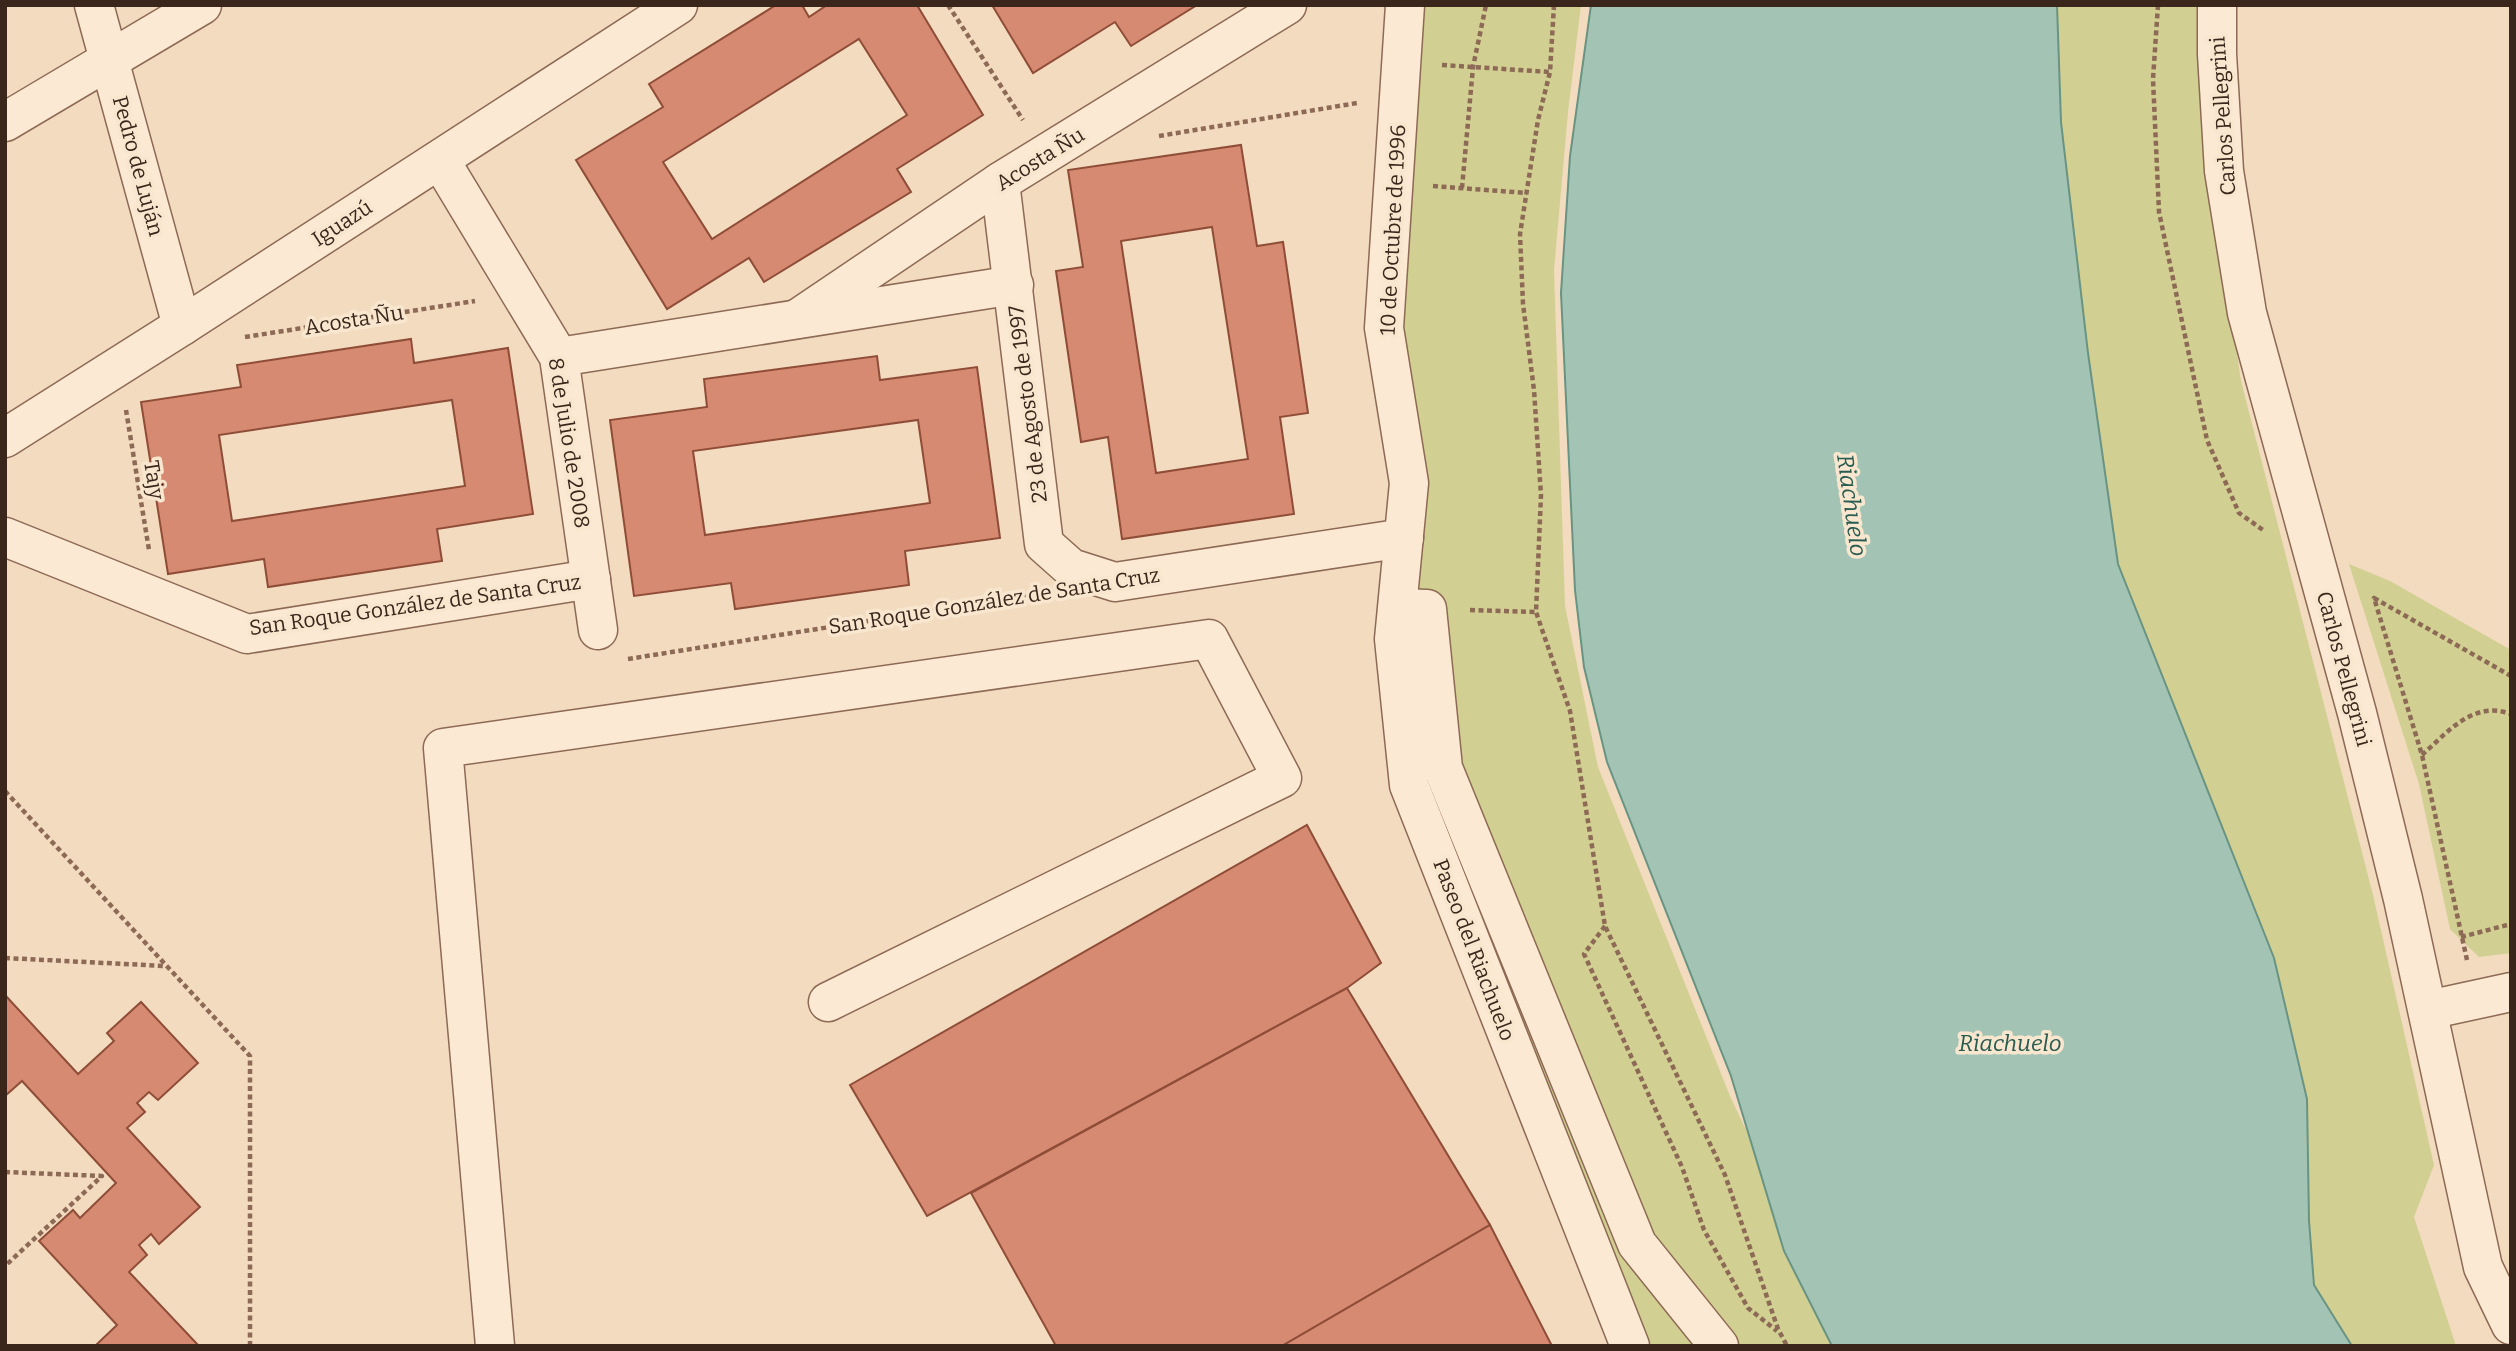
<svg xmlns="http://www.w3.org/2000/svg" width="2516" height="1351" font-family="Bitter,serif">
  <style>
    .green { fill: #d2cf92 }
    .water { fill: #a3c4b5; stroke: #699382; stroke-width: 2 }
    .building { fill: #d58a71; stroke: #8f4d38; stroke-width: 2; fill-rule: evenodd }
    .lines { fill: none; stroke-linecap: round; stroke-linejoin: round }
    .minor-casing { stroke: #8d6a55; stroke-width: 41 }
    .path { stroke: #8d6a55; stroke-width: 4.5; stroke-dasharray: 5 3.5; stroke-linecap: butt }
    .minor { stroke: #fce9d3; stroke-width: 38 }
    .labels { text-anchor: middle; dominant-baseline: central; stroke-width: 7; stroke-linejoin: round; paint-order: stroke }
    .street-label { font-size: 21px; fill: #3b261b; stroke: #f9e6cf }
    .water-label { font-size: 23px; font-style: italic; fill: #295c51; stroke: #f9e6cf }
  </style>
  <rect width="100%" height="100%" fill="#f2dbbf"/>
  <g class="green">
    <path d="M1425,5H1581L1568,112L1554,270L1565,606L1598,767L1730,1096L1848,1346H1649L1638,1324L1437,806L1416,722L1398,308Z"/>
    <path d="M2057,5H2205L2203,125L2241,381L2373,895L2434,1165L2414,1217L2456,1346H2352L2314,1285L2309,1221L2307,1099L2274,958L2118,564L2088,353L2061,122Z"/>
    <path d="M2349,564L2390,581L2511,650V953L2479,957L2450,929L2419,784Z"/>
  </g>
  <path class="water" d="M1591,5H2057L2061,122L2088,353L2118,564L2274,958L2307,1099L2309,1221L2314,1285L2352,1346H1832L1784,1251L1731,1076L1607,762L1584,667L1575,590L1561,293L1570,156Z"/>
  <g class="building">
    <path d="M776,5H802L809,17L827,5H917L983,115L897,169L911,192L764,282L749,258L667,309L576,160L663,107L649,84ZM859,39L907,115L712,239L663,162Z"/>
    <path d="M992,5H1197L1131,46L1115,22L1033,73Z"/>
    <path d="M1241,145L1257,246L1283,242L1308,413L1280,417L1294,514L1122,539L1108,437L1081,442L1056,271L1083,267L1068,170ZM1212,227L1248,459L1156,473L1121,241Z"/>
    <path d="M411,339L414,363L508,348L533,514L437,529L442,561L268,587L264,559L168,574L141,402L241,387L237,365ZM452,400L465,486L232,521L219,435Z"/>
    <path d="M877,356L880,380L977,367L1000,538L905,551L909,585L735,609L731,583L634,596L610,420L707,407L704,379ZM918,420L930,503L705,535L693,451Z"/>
    <path d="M1307,825L1381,963L1347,988L927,1216L850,1085Z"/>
    <path d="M1347,988L1490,1225L1282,1346H1056L971,1193Z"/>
    <path d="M5,995L78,1074L114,1041L107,1033L141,1002L198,1063L158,1100L149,1092L137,1103L145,1112L127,1128L200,1207L159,1244L151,1234L139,1245L147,1255L129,1272L199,1346H95L117,1325L39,1241L73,1210L80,1218L116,1183L22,1081L5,1096Z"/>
    <path d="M1490,1225L1552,1346H1282Z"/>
  </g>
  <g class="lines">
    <defs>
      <g id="minor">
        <path d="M94,5L182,326"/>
        <path d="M1405,5L1384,328L1409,483L1394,639L1409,785L1630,1346"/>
        <path d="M2217,5V54L2224,171L2247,313L2357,713L2403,899L2483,1267L2511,1325"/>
        <path d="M5,122L202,5"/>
        <path d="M440,160L559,357L598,630"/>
        <path d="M1000,182L1044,544L1071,568L1115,582L1404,538"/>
        <path d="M797,319L1000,182L1287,5"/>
        <path d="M559,357L1014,285"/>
        <path d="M5,438L182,326L678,5"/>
        <path d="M5,537L247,634L591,579"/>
        <path d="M1398,608L1427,609L1443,768L1637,1244L1719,1346"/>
        <path d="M2428,1010L2511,992"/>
        <path d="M495,1346L443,748L1209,639L1282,778L828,1002"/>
      </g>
    </defs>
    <use href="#minor" class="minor-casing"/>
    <g class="path">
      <path d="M948,5L1023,120"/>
      <path d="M1554,5L1550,72L1538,120L1520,234L1523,304L1534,390L1541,495L1536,612L1570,711L1605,926L1725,1175L1778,1329L1787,1346"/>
      <path d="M2158,5L2153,79L2159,212L2207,440L2239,513L2263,530"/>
      <path d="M1442,65L1550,72"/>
      <path d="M1159,136L1357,103"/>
      <path d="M1433,186L1527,193"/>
      <path d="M1462,188L1473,67L1486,5"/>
      <path d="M245,337L475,301"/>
      <path d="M126,410L149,550"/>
      <path d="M1470,610L1536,612"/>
      <path d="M628,659L1038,594"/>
      <path d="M2422,755C2448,732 2473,700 2511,714"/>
      <path d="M5,791L250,1056V1346"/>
      <path d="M1605,926L1584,954L1682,1167L1704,1230L1748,1308L1777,1331"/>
      <path d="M2461,937L2511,924"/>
      <path d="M5,958L165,966"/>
      <path d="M2467,960L2422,755L2374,598L2511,676"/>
      <path d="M5,1172L102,1176L5,1266"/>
    </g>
    <use href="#minor" class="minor"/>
  </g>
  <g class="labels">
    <g class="street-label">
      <text transform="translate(2223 116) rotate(-94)">Carlos Pellegrini</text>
      <text transform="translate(1040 159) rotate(-32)">Acosta Ñu</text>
      <text transform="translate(138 166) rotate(75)">Pedro de Luján</text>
      <text transform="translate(342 223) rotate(-33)">Iguazú</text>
      <text transform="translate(1393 230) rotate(-87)">10 de Octubre de 1996</text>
      <text transform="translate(354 320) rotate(-9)">Acosta Ñu</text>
      <text transform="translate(1028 404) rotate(-97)">23 de Agosto de 1997</text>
      <text transform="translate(569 443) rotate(81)">8 de Julio de 2008</text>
      <text transform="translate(154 480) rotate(81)">Tajy</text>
      <text transform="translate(994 601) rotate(-9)">San Roque González de Santa Cruz</text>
      <text transform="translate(415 605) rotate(-8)">San Roque González de Santa Cruz</text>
      <text transform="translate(2344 669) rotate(75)">Carlos Pellegrini</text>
      <text transform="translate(1474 950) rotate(69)">Paseo del Riachuelo</text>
    </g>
    <g class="water-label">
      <text transform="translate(1852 505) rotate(82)">Riachuelo</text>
      <text x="2010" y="1043">Riachuelo</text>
    </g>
  </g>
  <rect width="2516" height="1351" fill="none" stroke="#3b261b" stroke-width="14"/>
</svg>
